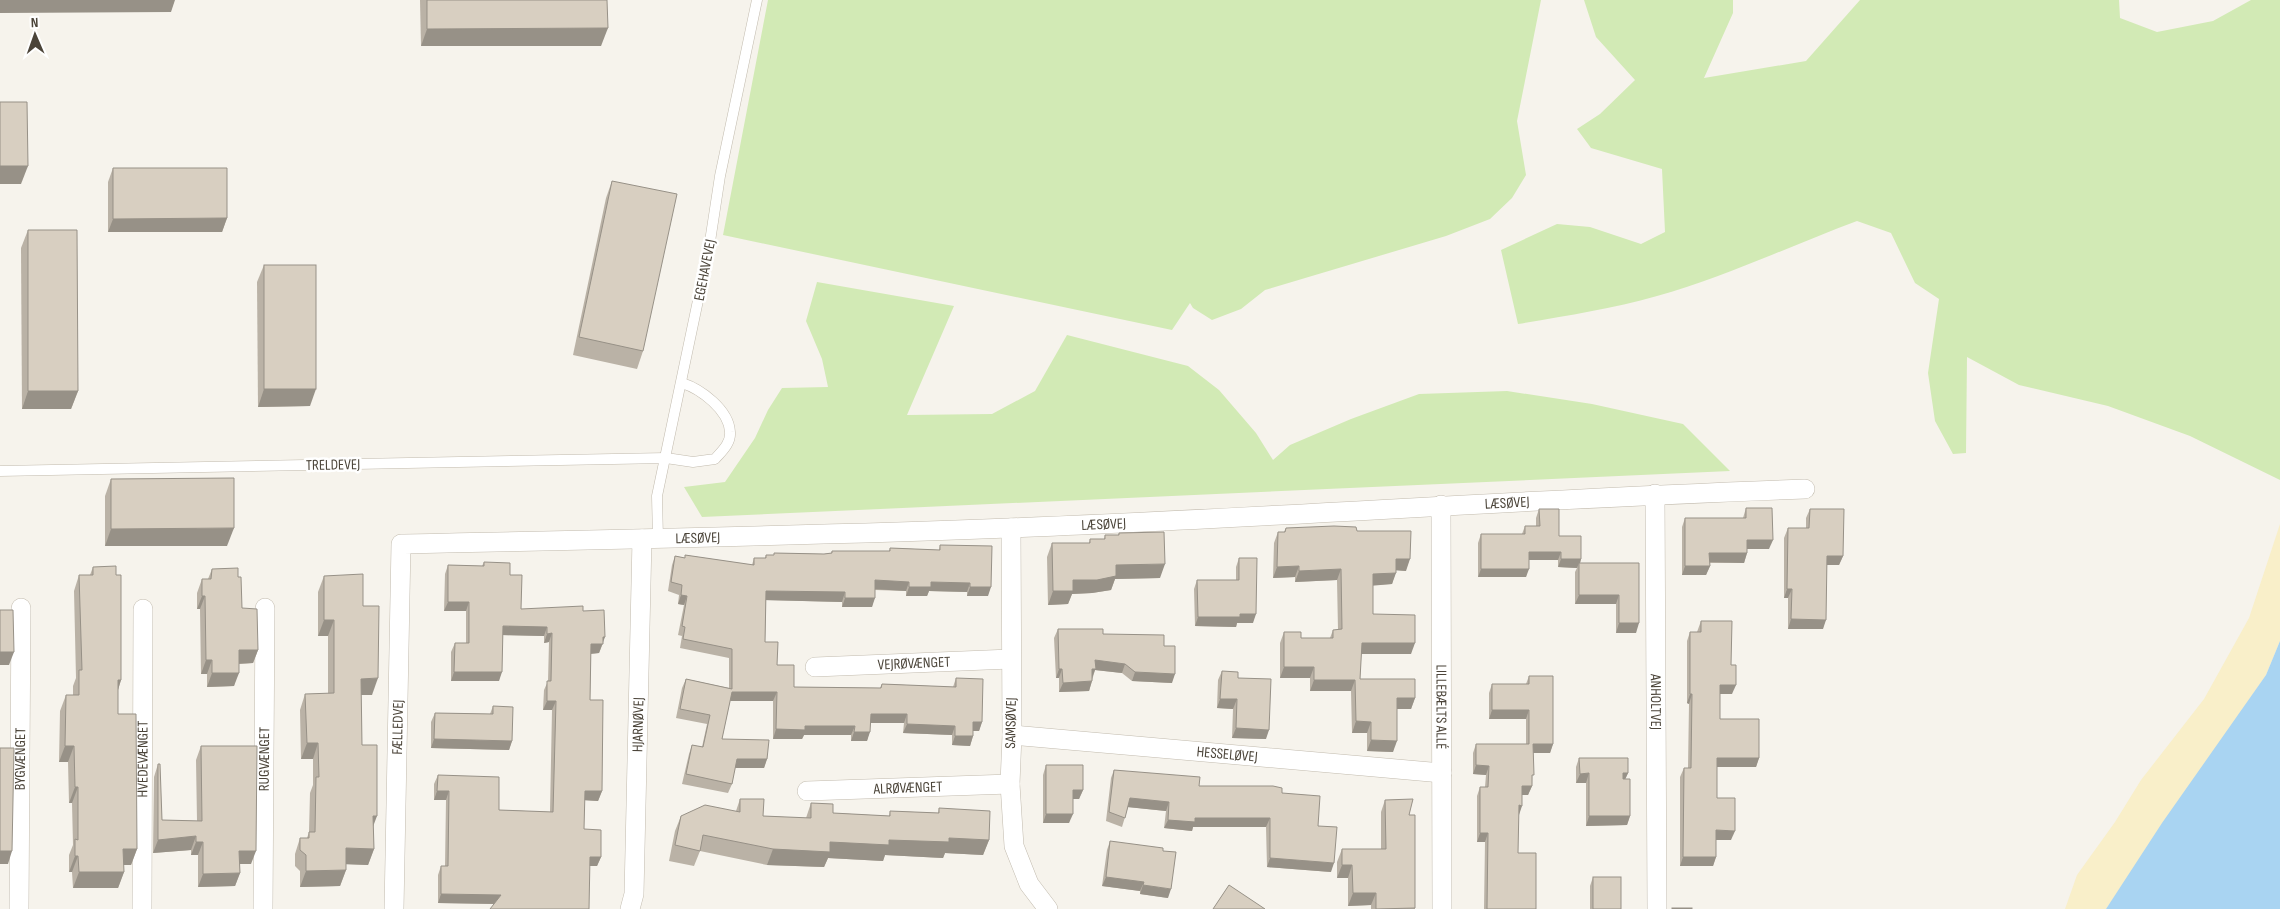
<svg xmlns="http://www.w3.org/2000/svg" width="2280" height="909" font-family="'Sofia Sans Condensed',sans-serif">
  <style>
    .green { fill: #d2eab5 }
    .sand { fill: #f9efc9 }
    .water { fill: #a9d4f2 }
    .lines { fill: none; stroke-linecap: round; stroke-linejoin: round }
    .lane-casing { stroke: #c2bbae; stroke-width: 11 }
    .street-casing { stroke: #c2bbae; stroke-width: 20 }
    .lane { stroke: #fff; stroke-width: 10 }
    .street { stroke: #fff; stroke-width: 19 }
    .wall { fill: #bab2a6 }
    .shaded-wall { fill: #979187 }
    .building { fill: #d8cfc1; stroke: #979187 }
    .labels { text-anchor: middle; dominant-baseline: central; stroke-width: 5; stroke-linejoin: round; paint-order: stroke }
    .street-label { font-size: 15px; fill: #4b4439; stroke: #fff }
  </style>
  <rect width="100%" height="100%" fill="#f6f3ec"/>
  <g class="green">
    <path d="M768,0H1541L1517,121L1526,175L1512,198L1490,219L1446,236L1265,290L1241,309L1212,320L1193,308L1190,303L1172,330L723,235Z"/>
    <path d="M1584,0H1733V13L1704,78L1806,61L1860,0H2119L2120,18L2157,32L2213,21L2251,0H2280V480L2190,436L2108,406L2019,385L1967,357L1966,453L1953,454L1935,421L1928,373L1939,299L1915,283L1891,233L1857,221C1790,246 1725,277 1657,296C1611,309 1565,316 1518,324L1501,250L1557,224L1590,227L1641,244L1665,232L1662,169L1591,148L1577,129L1600,114L1635,80L1596,37Z"/>
    <path d="M817,282L954,306L907,415L992,414L1035,391L1067,335L1188,366L1219,390L1256,433L1273,460L1290,445L1351,419L1419,394L1507,391L1592,404L1683,424L1730,471L702,517L684,487L725,482L755,438L768,410L782,388L828,387L822,359L806,321Z"/>
  </g>
  <path class="sand" d="M2280,524V641L2266,675L2106,909H2065L2077,875L2115,822L2141,780L2204,699L2249,618Z"/>
  <path class="water" d="M2280,641V909H2106L2162,823L2266,675Z"/>
  <g class="lines">
    <defs>
      <g id="lane">
        <path d="M0,471L666,458L693,462L715,459C722,451 731,443 730,432C729,410 701,389 682,383"/>
        <path d="M658,539L657,496L709,248L720,176L757,0"/>
      </g>
      <g id="street">
        <path id="s1" d="M1655,494L1657,909"/>
        <path id="s2" d="M1441,505L1442,909"/>
        <path d="M1011,528L1012,735L1010,784L1014,846L1029,884L1048,909"/>
        <path id="s3" d="M815,667L1011,659"/>
        <path id="s4" d="M1012,735L1442,773"/>
        <path id="s5" d="M807,791L1010,784"/>
        <path id="s6" d="M19,909L21,608"/>
        <path id="s7" d="M142,909L143,609"/>
        <path id="s8" d="M263,909L265,608"/>
        <path id="s9" d="M394,909L401,544C603,540 806,536 1008,528C1274,518 1539,498 1805,489"/>
        <path id="s10" d="M630,909L634,894L642,539"/>
      </g>
    </defs>
    <use href="#lane" class="lane-casing"/>
    <use href="#street" class="street-casing"/>
    <use href="#lane" class="lane"/>
    <use href="#street" class="street"/>
  </g>
  <g class="wall">
    <path d="M420,0H607L601,46H421Z"/>
    <path d="M113,168L227,218L222,232H108V182Z"/>
    <path d="M612,181L643,351L637,369L573,355L606,198Z"/>
    <path d="M28,230L78,391L71,409H22L21,248Z"/>
    <path d="M264,265L310,406L258,407L257,282Z"/>
    <path d="M111,479L227,546H105V496Z"/>
    <path d="M1746,508L1769,549H1747V553L1744,563H1710V566L1706,575H1682V527L1685,518H1743Z"/>
    <path d="M1539,509L1559,536L1581,559L1580,563H1639L1636,633H1616V604H1575V572L1577,568L1558,567V560H1529L1526,577H1478V543L1481,534H1522L1525,526H1536V518Z"/>
    <path d="M1810,509L1843,556L1839,565H1827L1823,629H1788V598H1784V538L1788,528H1806V518Z"/>
    <path d="M1286,528L1357,531L1406,571L1396,570L1392,584L1373,585V614L1411,654H1361L1360,679L1415,698L1411,709H1397L1393,752L1367,751V733H1352L1351,691H1310V678H1280V643L1284,632L1301,638H1330L1333,630H1338L1337,580L1295,582V577L1273,578L1274,543L1278,532H1284Z"/>
    <path d="M1119,533L1160,578L1115,579L1111,590L1092,593L1072,594L1068,604L1048,605L1047,557L1052,543H1089L1090,539H1104L1105,535H1118Z"/>
    <path d="M940,545L988,596H967V592L929,591L927,596H906V591L875,590L872,607H842V602L766,600L765,642L777,665L794,687L880,688L882,684L953,687L956,678L982,722L979,731H973V736L970,746L952,745V735L903,733L904,723H871L867,741H851V735H804L802,739H773V701H730L722,739L767,759L764,768H735L732,784L728,793L682,784L689,754L692,745L702,747L707,724L676,718L682,688L686,679L729,688V658L680,648L682,636L678,635L684,605L678,604L679,595L668,591L672,565L675,556L685,558V555L752,565L754,558H765L766,555H774V553L824,554L831,553L832,551H889L890,548L939,550Z"/>
    <path d="M1239,558L1253,623H1237L1236,627L1195,626L1194,589L1197,580H1236V567Z"/>
    <path d="M484,562L510,575L521,609L583,611L603,643L599,653L591,654L590,700L602,791L598,801L584,800V829L601,857L597,866H589L494,904L438,903V875L441,866H445L446,800H434V784L438,775L499,810L550,812L552,710H543L544,690L548,681L549,642L544,643V636L503,635L499,681H451V652L455,643H466V611H444L445,574L448,565L482,566Z"/>
    <path d="M93,567L121,680L118,690V714L137,849L131,865H123L124,872L118,888H73L72,872H69V855L73,845L72,803H69L68,762H59L60,711L66,695H73V686L76,678L74,591L79,575H90Z"/>
    <path d="M212,569L238,577L242,608L258,650L253,663L239,664L234,686L207,687V674H201L200,609H197V593L202,579H208Z"/>
    <path d="M324,576L363,606L372,695H361L362,745L373,826L374,849L368,865L346,864V870L340,886L300,887V871L295,866V854L300,838H307L309,832L310,793L313,785V759H301L300,710L305,694H328V636H318V592Z"/>
    <path d="M1701,621L1731,665L1732,694H1720V719L1759,758L1756,767H1717V798L1731,840H1716V857L1713,866H1680V777L1684,768H1688L1689,704L1687,703V641L1690,632H1697Z"/>
    <path d="M1058,629L1103,634L1164,646L1172,683L1132,681L1122,673L1095,670L1089,691L1059,692V678H1056L1054,638Z"/>
    <path d="M1222,671L1238,678L1266,739L1232,738L1233,709L1217,708L1218,680Z"/>
    <path d="M1529,676L1553,744L1550,753H1533L1532,786L1528,795H1522L1518,815V853L1536,909H1484L1485,842H1477V796L1480,787H1485L1486,775L1473,774V753L1476,744H1526V719H1489V693L1492,684H1526Z"/>
    <path d="M493,706L512,741L509,750L431,748V722L435,713L490,714Z"/>
    <path d="M201,746L251,864H240V873L235,886L198,887V855H191V850L153,853L154,777L158,764L162,820L197,821L196,760Z"/>
    <path d="M1579,758L1628,773L1625,779L1630,816L1627,825L1586,826V783H1576V767Z"/>
    <path d="M1046,765L1083,790L1079,799H1073L1069,823H1043V775Z"/>
    <path d="M1114,770L1199,786L1282,793L1318,826L1331,872L1267,867L1266,827H1193L1192,831L1164,828L1166,811L1128,807L1122,827L1106,821L1111,778Z"/>
    <path d="M740,799L763,816L806,818L811,803L833,813L889,816L890,811L938,813L939,808L989,840L983,855L945,853L943,858L885,855L883,861L828,858L824,867L767,865L700,851L694,866L669,861L675,831L681,816L736,811Z"/>
    <path d="M1385,800L1409,815H1415V909H1371V905L1348,906V878H1337V862L1342,849H1381V812Z"/>
    <path d="M1110,841L1168,898L1140,894V891L1102,886L1107,850Z"/>
    <path d="M1593,877L1621,909H1590V886Z"/>
  </g>
  <g class="shaded-wall">
    <path d="M0,0H183H175L171,12L0,13Z"/>
    <path d="M608,28L601,46H421L427,29Z"/>
    <path d="M0,166H28L21,184H0Z"/>
    <path d="M227,218L222,232H108L113,219Z"/>
    <path d="M264,389H316L310,406L258,407Z"/>
    <path d="M28,391H78L71,409H22Z"/>
    <path d="M234,528L227,546H105L111,529Z"/>
    <path d="M1747,540H1773L1769,549H1744Z"/>
    <path d="M1529,552H1561L1558,560H1526Z"/>
    <path d="M1709,553H1747L1744,563L1706,562Z"/>
    <path d="M1827,556H1843L1839,565H1824Z"/>
    <path d="M1396,559H1410L1406,571L1392,570Z"/>
    <path d="M1561,559H1581L1579,567V563L1577,568L1558,567Z"/>
    <path d="M1165,564L1160,578L1115,579L1111,590L1092,593L1072,594L1068,604L1048,605L1053,591L1073,580L1116,565Z"/>
    <path d="M1299,566L1295,577L1273,578L1277,567Z"/>
    <path d="M1685,566H1710L1706,575H1682Z"/>
    <path d="M1341,569L1337,580L1295,582L1299,571Z"/>
    <path d="M1481,569H1529L1526,577H1478Z"/>
    <path d="M1396,573L1392,584L1369,586L1373,574Z"/>
    <path d="M875,580L909,582L906,591L872,589Z"/>
    <path d="M931,582L970,583L967,592L929,591L927,596H906L909,587Z"/>
    <path d="M970,587H991L988,596H967Z"/>
    <path d="M1787,589H1792L1788,598H1784Z"/>
    <path d="M766,591L845,592L842,602L762,600Z"/>
    <path d="M681,595L687,596L684,605L678,604Z"/>
    <path d="M1579,595H1619L1616,604H1575Z"/>
    <path d="M202,596H205L200,609H197Z"/>
    <path d="M845,598H875L872,607H842Z"/>
    <path d="M448,602H469L466,611H444Z"/>
    <path d="M1240,614H1256L1253,623H1237L1236,627L1195,626L1198,617Z"/>
    <path d="M1791,619L1826,620L1823,629H1788Z"/>
    <path d="M324,620H334L328,636H318Z"/>
    <path d="M1619,623H1639L1636,633H1616Z"/>
    <path d="M503,626L547,627L544,636L500,635Z"/>
    <path d="M552,633L549,642L544,643L547,634Z"/>
    <path d="M603,637H605L599,653L588,654L591,644Z"/>
    <path d="M1362,643H1415L1411,654H1358Z"/>
    <path d="M239,650H258L253,663L234,664Z"/>
    <path d="M0,652H14L9,665H0Z"/>
    <path d="M206,660H212L207,674H201Z"/>
    <path d="M1095,660L1125,664L1122,673L1095,670L1092,678H1088Z"/>
    <path d="M1284,667H1314L1310,678H1280Z"/>
    <path d="M1059,669H1062L1059,678H1056Z"/>
    <path d="M454,672H502L499,681H451Z"/>
    <path d="M1135,672L1175,674L1172,683L1132,681Z"/>
    <path d="M212,673H239L234,686L207,687Z"/>
    <path d="M378,678L372,695H355L361,679Z"/>
    <path d="M118,680H121L116,696Z"/>
    <path d="M1314,680H1355L1351,691H1310Z"/>
    <path d="M1092,681L1089,691L1059,692L1063,683Z"/>
    <path d="M1720,685H1736L1732,694H1717Z"/>
    <path d="M732,692H777L773,701H729Z"/>
    <path d="M1690,694H1692L1689,704L1687,703Z"/>
    <path d="M1397,698H1415L1411,709H1393Z"/>
    <path d="M1220,699H1237L1233,709L1217,708Z"/>
    <path d="M547,701H556L552,710H543Z"/>
    <path d="M1492,710H1529L1526,719H1489Z"/>
    <path d="M871,714H907L904,723H868Z"/>
    <path d="M1356,721L1371,722L1367,733H1352Z"/>
    <path d="M973,722H982L979,731H970Z"/>
    <path d="M907,724L955,726L952,735L903,733Z"/>
    <path d="M805,726H855L851,735H804L802,739H773L776,729Z"/>
    <path d="M1236,728L1269,730L1266,739L1232,738Z"/>
    <path d="M854,732H870L867,741H851Z"/>
    <path d="M955,736H973L970,746L952,745Z"/>
    <path d="M434,739L512,741L509,750L431,748Z"/>
    <path d="M1371,740L1397,741L1393,752L1367,751Z"/>
    <path d="M307,743H318L313,759H301Z"/>
    <path d="M1533,744H1553L1550,753H1530Z"/>
    <path d="M65,746H74L68,762H59Z"/>
    <path d="M1717,758H1759L1756,767H1713Z"/>
    <path d="M737,759H767L764,768H734Z"/>
    <path d="M1476,765L1489,766L1486,775L1473,774Z"/>
    <path d="M1589,773L1586,783H1576L1580,774Z"/>
    <path d="M1623,773H1628L1624,782H1620Z"/>
    <path d="M1522,786H1532L1528,795H1519Z"/>
    <path d="M75,787H78L72,803H69Z"/>
    <path d="M1073,790H1083L1079,799H1069Z"/>
    <path d="M437,791H449L446,800H434Z"/>
    <path d="M585,791H602L598,801L581,800Z"/>
    <path d="M1130,798L1169,802L1166,811L1127,807Z"/>
    <path d="M1519,805L1522,806L1519,815Z"/>
    <path d="M1046,814H1073L1069,823H1043Z"/>
    <path d="M373,816H377L371,832Z"/>
    <path d="M1589,816H1630L1627,825L1586,826Z"/>
    <path d="M1195,818H1270L1266,827H1193L1192,831L1164,828L1168,820Z"/>
    <path d="M1716,830L1735,831L1731,840H1713Z"/>
    <path d="M1480,833H1488L1485,842H1477Z"/>
    <path d="M196,836L191,850L153,853L158,840Z"/>
    <path d="M949,838L989,840L983,855L945,853L943,858L885,855L883,861L828,858L824,867L767,865L773,849L830,842Z"/>
    <path d="M196,842H203L198,855H191Z"/>
    <path d="M346,848L374,849L368,865L340,864Z"/>
    <path d="M123,849H137L131,865H117Z"/>
    <path d="M0,851H12L8,864H0Z"/>
    <path d="M239,851H256L251,864H235Z"/>
    <path d="M75,856H78L72,872H69Z"/>
    <path d="M590,857H601L597,866H586Z"/>
    <path d="M1683,857H1716L1713,866H1680Z"/>
    <path d="M1270,858L1334,863L1331,872L1267,867Z"/>
    <path d="M1342,865H1352L1348,878H1337Z"/>
    <path d="M346,870L340,886L300,887L306,871Z"/>
    <path d="M79,872H124L118,888H73Z"/>
    <path d="M240,873L235,886L198,887L203,874Z"/>
    <path d="M1106,877L1144,882L1140,891L1102,886Z"/>
    <path d="M1143,885L1171,889L1168,898L1140,894Z"/>
    <path d="M1353,893H1376L1371,905L1348,906Z"/>
    <path d="M441,894L501,895L498,904L438,903Z"/>
  </g>
  <g class="building">
    <path d="M427,0H607L608,28L427,29Z"/>
    <path d="M0,102H27L28,166H0Z"/>
    <path d="M113,168H227V218L113,219Z"/>
    <path d="M612,181L677,194L643,351L579,337Z"/>
    <path d="M28,230H77L78,391H28Z"/>
    <rect x="264" y="265" width="52" height="124"/>
    <path d="M234,478V528L111,529V479Z"/>
    <path d="M1746,508H1772L1773,540H1747V553H1709L1710,566H1685V518H1746Z"/>
    <path d="M1539,509H1559V536H1581V559H1561V552H1529V569H1481V534H1525V526H1540Z"/>
    <path d="M1810,509H1844L1843,556H1827L1826,620L1791,619L1792,589H1787L1788,528H1809Z"/>
    <path d="M1334,526L1356,527L1357,531H1411L1410,559H1396V573L1373,574V614L1415,615V643H1362L1360,679H1415V698H1397V741L1371,740V722L1356,721L1355,680H1314V667H1284V632H1301V638H1333V630L1342,629L1341,569L1299,571V566L1277,567L1278,532H1285L1286,528Z"/>
    <path d="M1164,532L1165,564L1116,565V576L1097,580H1073V591H1053L1052,543H1090V539H1105V535H1119V533Z"/>
    <path d="M940,545L992,546L991,587H970V583L931,582V587H909V582L875,580V598H845V592L766,591L765,642H778L777,665H794V687L881,688L882,684L956,687V678L983,679L982,722H973V736H955V726L907,724V714H871L870,732H854L855,726H805V730L776,729L777,692H732L722,739L769,740L767,759H737L732,784L686,774L692,745L703,747L710,715L680,709L686,679L732,689V649L683,639L685,627L682,626L687,596L681,595L682,585L671,582L675,556L685,558V555L754,565V558H766V555H774V553L824,554L832,553V551H890V548L940,550Z"/>
    <path d="M1239,558H1257L1256,614H1240V617H1198L1197,580H1239Z"/>
    <path d="M484,562L510,563V575H522L521,609L583,606V611L604,610L605,637H603V644H591L590,700H603L602,791H585L584,829L601,830V857H590L589,909H490L501,895L441,894V866H448L449,791H437L438,775L499,777V810L553,812L556,701H547V681H551L552,633L547,634V627L503,626L502,672H454L455,643H469V602H448V565L484,566Z"/>
    <path d="M1579,563H1639V623H1619V595H1579Z"/>
    <path d="M116,566V575H121V680H118V714H136L137,849H123L124,872H79L78,856H75V839L78,840V787H75L74,746H65L66,695H79V670H82L79,575H93V567Z"/>
    <path d="M238,568V577H241L242,608L257,609L258,650H239V673H212V660H206L205,596H202V579H211L212,569Z"/>
    <path d="M363,574V606H379L378,678L361,679L362,745H377V816H373L374,849L346,848V870L306,871V855L300,850V838H309V832H315L316,777H319L318,743H307L305,694L334,693V620H324V576Z"/>
    <path d="M0,610H13L14,652H0Z"/>
    <path d="M1701,621H1732L1731,665H1736V685H1720V719H1759V758H1717V798H1735V831L1716,830V857H1683L1684,768H1691L1692,694H1690V632H1701Z"/>
    <path d="M1058,629H1103V634L1164,635V646H1175V674L1135,672L1125,664L1095,660L1096,669H1092V681L1063,683L1062,669H1059Z"/>
    <path d="M1222,671L1238,672V678L1271,679L1269,730L1236,728L1237,699H1220Z"/>
    <path d="M1529,676H1553V744H1533L1534,775H1532V786H1522V806L1519,805L1518,853H1536V909H1487L1488,833H1480V787H1488L1489,766L1476,765V744H1529V710H1492V684H1529Z"/>
    <path d="M493,706L513,707L512,741L434,739L435,713L493,714Z"/>
    <path d="M201,746H257L256,851H239L240,873L203,874V842H196V836L158,840V764H160L162,820L202,821Z"/>
    <path d="M0,748H14L12,851H0Z"/>
    <path d="M1579,758H1628V773H1623V779H1630V816H1589V773L1580,774Z"/>
    <path d="M1046,765H1083V790H1073V814H1046Z"/>
    <path d="M1114,770L1200,777L1199,786H1273L1282,788V793L1320,796L1318,826L1337,827L1334,863L1270,858V818H1195V822L1168,820L1169,802L1130,798L1125,818L1109,812Z"/>
    <path d="M740,799H764L763,816L811,818V803L833,804V813L890,816V811L939,813V808L990,811L989,840L949,838V842L889,840V845L830,842V852L773,849L703,835L700,851L675,845L681,816L705,805L740,812Z"/>
    <path d="M1413,799L1409,815H1415V908L1376,909V893H1353L1352,865H1342V849H1386L1385,800Z"/>
    <path d="M1110,841L1163,848V851L1176,852L1171,889L1143,885L1144,882L1106,877Z"/>
    <rect x="1593" y="877" width="28" height="32"/>
    <path d="M1229,885L1265,909H1213Z"/>
    <rect x="1672" y="908" width="20" height="1"/>
  </g>
  <g class="labels">
    <g class="street-label">
      <text transform="translate(705 270) rotate(-79)">EGEHAVEVEJ</text>
      <text transform="translate(333 465) rotate(-1)">TRELDEVEJ</text>
      <text stroke="none"><textPath href="#s9" startOffset="1472">LÆSØVEJ</textPath></text>
      <text stroke="none"><textPath href="#s9" startOffset="1068">LÆSØVEJ</textPath></text>
      <text stroke="none"><textPath href="#s9" startOffset="662">LÆSØVEJ</textPath></text>
      <text stroke="none"><textPath href="#s3" startOffset="99">VEJRØVÆNGET</textPath></text>
      <text stroke="none"><textPath href="#s1" startOffset="208">ANHOLTVEJ</textPath></text>
      <text stroke="none"><textPath href="#s2" startOffset="202">LILLEBÆLTS ALLÉ</textPath></text>
      <text transform="translate(1011 723) rotate(-89)">SAMSØVEJ</text>
      <text stroke="none"><textPath href="#s10" startOffset="185">HJARNØVEJ</textPath></text>
      <text stroke="none"><textPath href="#s9" startOffset="182">FÆLLEDVEJ</textPath></text>
      <text stroke="none"><textPath href="#s4" startOffset="216">HESSELØVEJ</textPath></text>
      <text stroke="none"><textPath href="#s6" startOffset="150">BYGVÆNGET</textPath></text>
      <text stroke="none"><textPath href="#s7" startOffset="150">HVEDEVÆNGET</textPath></text>
      <text stroke="none"><textPath href="#s8" startOffset="150">RUGVÆNGET</textPath></text>
      <text stroke="none"><textPath href="#s5" startOffset="101">ALRØVÆNGET</textPath></text>
    </g>
  </g>
  <g transform="translate(35 35) rotate(358)" stroke="#ffffff" stroke-width="4" paint-order="stroke">
  <path d="M0-4L9 19L0 12L-9 19Z" fill="#4b4439"/>
  <text y="-8" font-size="14" font-weight="bold" text-anchor="middle" fill="#4b4439">N</text>
  </g>
</svg>
